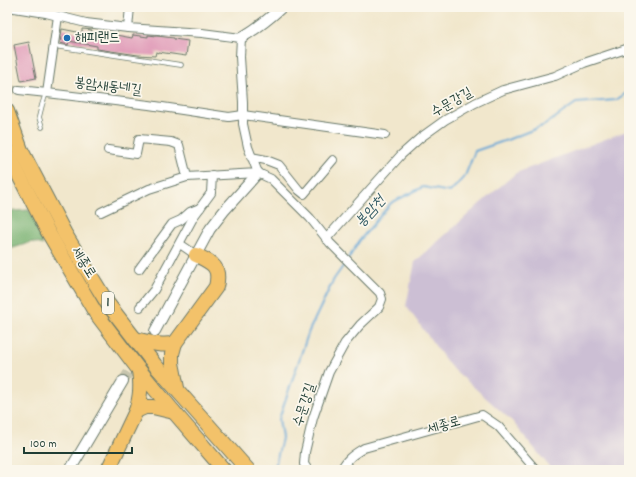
<svg xmlns="http://www.w3.org/2000/svg" width="636" height="477" font-family="Dekko,'Poor Story',sans-serif">
  <style>
    .industrial { fill: #ccbfd4 }
    .forest { fill: #76b06e; stroke: #4a7651 }
    .lines { fill: none; stroke-linecap: round; stroke-linejoin: round }
    .stream { stroke: #61a5d6; stroke-width: 2 }
    .building { fill: #e09ab7 }
    .minor-tunnel { stroke: #c7c5ae; stroke-width: 8; stroke-dasharray: 8 4; stroke-linecap: butt }
    .tertiary-tunnel { stroke: #c7c5ae; stroke-width: 10; stroke-dasharray: 10 5; stroke-linecap: butt }
    .service-casing { stroke: #687869; stroke-width: 5.5 }
    .minor-casing { stroke: #687869; stroke-width: 10 }
    .tertiary-casing { stroke: #687869; stroke-width: 12 }
    .trunk-casing { stroke: #687869; stroke-width: 16 }
    .service { stroke: #fff; stroke-width: 4 }
    .minor { stroke: #fff; stroke-width: 8 }
    .tertiary { stroke: #fff; stroke-width: 10 }
    .trunk { stroke: #f3c26a; stroke-width: 14 }
    .poi-dot { fill: #1f6fb2; stroke: #fbf7ec; stroke-width: 1.5 }
    .labels { text-anchor: middle; dominant-baseline: central; stroke-width: 3.5; stroke-linejoin: round; paint-order: stroke }
    .shield { fill: #fbf7ec; stroke: #61756b; stroke-width: 1 }
    .shield-label { font-size: 13px; font-weight: bold; fill: #1f3d34 }
    .poi-label { font-size: 14px; fill: #1f3d34; stroke: #fbf7ec; text-anchor: start }
    .street-label { font-size: 14px; fill: #1f3d34; stroke: #fbf7ec }
    .water-label { font-size: 15px; font-style: italic; fill: #335c65; stroke: #fbf7ec }
  </style>
  <rect width="100%" height="100%" fill="#fbf7ec"/>
  <filter id="ink" filterUnits="userSpaceOnUse"><feTurbulence type="fractalNoise" baseFrequency=".025" numOctaves="2"/><feDisplacementMap in="SourceGraphic" scale="8" xChannelSelector="R" yChannelSelector="G"/><feConvolveMatrix kernelMatrix="1 2 1 2 8 2 1 2 1" color-interpolation-filters="sRGB"/></filter>
  <filter id="wash" filterUnits="userSpaceOnUse"><feTurbulence type="fractalNoise" baseFrequency=".012" numOctaves="4" result="noise"/><feDisplacementMap in="SourceGraphic" scale="16" xChannelSelector="R" yChannelSelector="G"/><feGaussianBlur stdDeviation="0.9" result="paint"/><feColorMatrix in="noise" values="0 0 0 0 0 0 0 0 0 0 0 0 0 0 0 0 0 1.4 0 .05"/><feComposite in="paint" operator="in"/></filter>
  <g filter="url(#wash)">
    <rect width="100%" height="100%" fill="#f1e7cc"/>
    <path class="industrial" d="M629,130V470H552L512,421L450,366L406,306L415,262L482,202L516,173Z"/>
    <path class="forest" d="M29,210L40,228L43,245L32,242L7,250V214L13,211Z"/>
    <g class="lines">
      <g class="stream">
        <path d="M348,259L360,240L391,203L423,187L450,192L465,176L475,151L507,140L545,125L576,103L616,100L629,91"/>
        <path d="M276,470L275,467L282,438L279,419L309,331L334,279L346,262"/>
      </g>
    </g>
    <g id="blocks">
      <g class="building">
        <path d="M62,29L82,33V29L92,30L91,34L115,38L116,35L132,38L133,35L148,37V35L174,38V39L188,41L186,56L158,52V53L156,52L155,56L138,55L97,49V46L80,43L69,41L68,45L60,43Z"/>
        <path d="M29,42L36,78L21,81L14,45Z"/>
      </g>
    </g>
  </g>
  <g filter="url(#ink)">
    <use href="#blocks" fill-opacity="0" stroke="#687869" stroke-width="1"/>
    <g class="lines">
      <path class="minor-tunnel" d="M7,89L19,90"/>
      <path class="tertiary-tunnel" d="M123,381L155,331"/>
      <defs>
        <g id="service">
          <path d="M54,46L181,65"/>
          <path d="M42,127L39,117L42,105L46,93"/>
        </g>
        <g id="minor">
          <path d="M8,7L46,13L86,23L128,28L202,33L241,38L240,57L243,102V124L248,147L258,173L187,177L149,189L101,212"/>
          <path d="M58,16L47,93L149,105L229,117L243,115L385,135"/>
          <path d="M128,28L130,7"/>
          <path d="M19,90L47,93"/>
          <path d="M108,150L136,154L139,139L171,142L179,145L187,177"/>
          <path d="M251,157L266,160L279,165L299,190L304,194L333,160"/>
          <path d="M258,173L271,179L310,218L330,243L380,293L382,299L379,307L360,325L345,343L329,372L313,418L305,452L304,464L308,470"/>
          <path d="M326,239L358,203L401,155L420,138L445,120L475,103L503,90L555,76L584,63L629,48"/>
          <path d="M180,244L196,255"/>
          <path d="M139,269L172,224L181,220L190,212L200,208"/>
          <path d="M140,307L154,290L194,216L211,193L212,175"/>
          <path d="M341,470C347,458 353,455 364,448L482,415L498,426L536,470"/>
        </g>
        <g id="tertiary">
          <path d="M241,38C256,29 269,19 282,7"/>
          <path d="M155,331L210,229L224,211L258,173"/>
          <path d="M70,470L123,381"/>
        </g>
        <g id="trunk">
          <path d="M7,111L21,150L65,234L108,304L155,365L248,470"/>
          <path d="M7,152L48,232L95,312L139,370L174,412L224,470"/>
          <path d="M135,339C149,342 161,347 175,343L172,354V363L177,388"/>
          <path d="M175,343L216,287C221,266 212,263 196,255"/>
          <path d="M139,370C141,386 141,395 136,411L145,407H153L174,412"/>
          <path d="M108,470L136,411"/>
        </g>
      </defs>
      <use href="#service" class="service-casing"/>
      <use href="#minor" class="minor-casing"/>
      <use href="#tertiary" class="tertiary-casing"/>
      <use href="#trunk" class="trunk-casing"/>
      <use href="#service" class="service"/>
      <use href="#minor" class="minor"/>
      <use href="#tertiary" class="tertiary"/>
      <use href="#trunk" class="trunk"/>
    </g>
  </g>
  <circle class="poi-dot" cx="67" cy="38" r="4"/>
  <g class="labels">
    <rect class="shield" x="102" y="292" width="12" height="22" rx="3"/>
    <g class="shield-label">
      <text x="108" y="303">1</text>
    </g>
    <g class="poi-label">
      <text x="75" y="38">해피랜드</text>
    </g>
    <g class="street-label">
      <text transform="translate(108 87) rotate(7)">봉암새동네길</text>
      <text transform="translate(452 103) rotate(-30)">수문강길</text>
      <text transform="translate(83 263) rotate(58)">세종로</text>
      <text transform="translate(305 405) rotate(-72)">수문강길</text>
      <text transform="translate(444 426) rotate(-16)">세종로</text>
    </g>
    <g class="water-label">
      <text transform="translate(371 212) rotate(-48)">봉암천</text>
    </g>
  </g>
  <rect width="636" height="477" fill="none" stroke="#fbf7ec" stroke-width="24"/>
  <path d="M24 447v6h108v-6" fill="none" stroke="#1f3d34" stroke-width="2"/>
  <text x="30" y="447" font-size="12" fill="#1f3d34" stroke="#fbf7ec" stroke-width="3" paint-order="stroke">100 m</text>
</svg>
